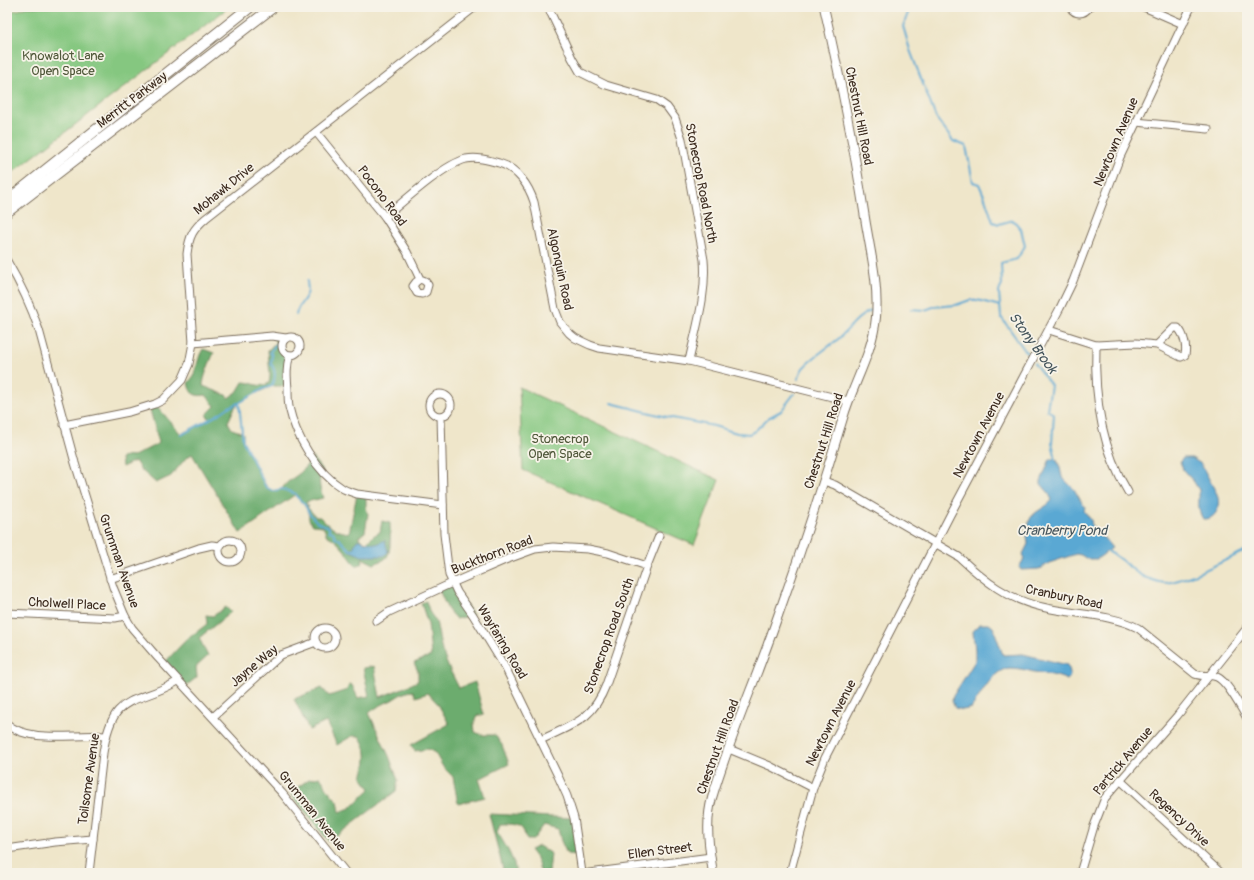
<svg xmlns="http://www.w3.org/2000/svg" width="1254" height="880" font-family="Pangolin,sans-serif">
  <style>
    .green { fill: #85c780; stroke: #60784f }
    .forest { fill: #6cac6e; stroke: #546b46 }
    .water { fill: #5aa8d3; stroke: #4a6978 }
    .lines { fill: none; stroke-linecap: round; stroke-linejoin: round }
    .stream { stroke: #5aa8d3; stroke-width: 2 }
    .minor-casing { stroke: #7a6c5a; stroke-width: 9 }
    .major-casing { stroke: #7a6c5a; stroke-width: 10 }
    .highway-casing { stroke: #7a6c5a; stroke-width: 12 }
    .minor { stroke: #fff; stroke-width: 7 }
    .major { stroke: #fff; stroke-width: 8 }
    .highway { stroke: #fff; stroke-width: 10 }
    .labels { text-anchor: middle; dominant-baseline: central; stroke-width: 3.5; stroke-linejoin: round; paint-order: stroke }
    .park-label { font-size: 13px; fill: #51593b; stroke: #f7f3e8 }
    .street-label { font-size: 13px; fill: #3b2a1e; stroke: #f7f3e8 }
    .water-label { font-size: 14px; font-style: italic; fill: #46565d; stroke: #f7f3e8 }
  </style>
  <rect width="100%" height="100%" fill="#f7f3e8"/>
  <filter id="ink" filterUnits="userSpaceOnUse"><feTurbulence type="fractalNoise" baseFrequency=".025" numOctaves="2"/><feDisplacementMap in="SourceGraphic" scale="8" xChannelSelector="R" yChannelSelector="G"/><feConvolveMatrix kernelMatrix="1 2 1 2 8 2 1 2 1" color-interpolation-filters="sRGB"/></filter>
  <filter id="wash" filterUnits="userSpaceOnUse"><feTurbulence type="fractalNoise" baseFrequency=".012" numOctaves="4" result="noise"/><feDisplacementMap in="SourceGraphic" scale="16" xChannelSelector="R" yChannelSelector="G"/><feGaussianBlur stdDeviation="0.9" result="paint"/><feColorMatrix in="noise" values="0 0 0 0 0 0 0 0 0 0 0 0 0 0 0 0 0 1.4 0 .05"/><feComposite in="paint" operator="in"/></filter>
  <g filter="url(#wash)">
    <rect width="100%" height="100%" fill="#efe6ca"/>
    <g class="green">
      <path d="M27,7H229L8,176L7,12L18,10Z"/>
      <path d="M519,387L719,480L694,545L523,470Z"/>
    </g>
    <g class="forest">
      <path d="M272,336L283,340C280,346 281,350 287,354L288,386H272L254,394L239,403L235,407L228,422L232,429L243,433V441L262,479L269,490L273,491L282,489C287,480 295,478 302,471C306,467 309,462 312,457L323,471C317,479 320,489 323,498L306,502L308,508L316,517H320C329,527 335,531 349,533L357,494L366,495V507L368,514L365,532L358,537L363,541L367,542L373,536L380,532L382,521L390,523C390,531 392,553 386,558C383,561 378,562 374,564L362,558L363,563L356,566C350,558 337,538 327,536L323,526L313,525L309,520C309,505 301,505 296,494L240,533L192,454L186,458L171,476L156,483L141,470L135,461L122,467L121,458L136,455L159,443L149,406L155,404L181,434L210,419L206,415L215,406L206,395C195,397 190,394 188,383C198,374 196,359 203,349L214,353C210,361 203,378 203,386L226,395L228,398L237,392L243,382C253,382 259,389 269,383L270,376L268,350L276,342Z"/>
      <path d="M452,583L473,615L456,619L448,610L439,590Z"/>
      <path d="M426,601L430,613L436,621L442,651L448,666L459,688L475,682L484,715H478L474,723L475,732L482,735H495L502,745L509,764L479,779L485,797L458,804L453,777L443,767L435,753L428,749L415,751L411,745L449,724L438,704L428,693L416,697L413,691C403,692 400,695 392,700C383,704 376,707 369,713L389,756L398,780L396,791L329,842L290,793L309,779L320,777L331,794L338,801L340,812L350,808L370,789L362,777C367,761 369,750 359,736H352L337,745L326,722L309,730L294,699L322,688L329,696L347,690L349,684L352,685L358,698L369,696L363,668L374,666L380,697L403,688L418,681V671L414,663L431,656L428,624L421,603Z"/>
      <path d="M226,607L231,612L199,638L208,656L196,667L197,677L185,687L166,661L186,640L207,624L206,615L213,616Z"/>
      <path d="M489,814L574,818L579,855L567,854L561,841L558,829L544,825L533,840H527C524,836 525,833 523,830C519,823 506,824 500,824L497,832C503,841 517,863 515,873H504Z"/>
      <path d="M539,846L551,854L549,873H541L536,858L530,850Z"/>
    </g>
    <g class="water">
      <path d="M1183,458H1192L1201,464L1217,494C1221,505 1217,520 1203,519C1196,509 1200,500 1199,490L1194,482L1183,470L1180,461Z"/>
      <path d="M1050,459H1052L1057,460L1060,468L1062,477L1074,489L1085,508L1084,511L1091,520L1092,526L1098,535L1104,538L1112,548L1097,559H1087L1081,555L1076,554L1052,562L1039,569L1021,570L1019,567L1024,559L1023,554L1028,544L1026,527H1029C1027,512 1045,510 1052,500L1048,492L1041,484V481Z"/>
      <path d="M357,540H360C364,542 372,543 377,544L385,540L388,552L384,556H362L348,550L353,548Z"/>
      <path d="M980,624H989L993,627L1003,655L1023,654L1067,665C1070,669 1072,677 1067,680C1057,675 1046,674 1034,672C1026,670 1018,668 1009,668C991,671 981,696 971,708L963,710L955,708L952,701L953,696L975,661V650L973,632L974,629Z"/>
    </g>
    <g class="lines">
      <g class="stream">
        <path d="M908,7V13L903,26L910,50L936,118L953,141L966,146L973,182L979,184L985,198L993,222L999,224L1013,220L1021,229L1025,246L1017,259L1001,263L1002,284L999,292L1001,317L1031,359"/>
        <path d="M911,309L925,310L933,307L956,305L970,300H977L1000,306"/>
        <path d="M296,315C298,304 306,300 308,291C308,288 307,284 307,281"/>
        <path d="M276,344L270,352C273,356 272,356 271,361C270,365 272,364 273,367C276,373 275,380 272,386L263,389L239,403L243,441L266,487L273,491L282,489L296,494V496L305,505L309,513L317,522L329,527V531L333,532L336,538L339,539L350,550"/>
        <path d="M1034,363L1051,385L1047,410L1054,414L1052,443L1055,455L1054,460"/>
        <path d="M798,379C799,376 801,371 803,368C813,357 826,349 837,340C849,330 857,315 873,310"/>
        <path d="M611,403L667,417L714,426L737,433L749,434L755,431L768,418L781,411L794,394"/>
        <path d="M181,435L219,414L229,407L239,403"/>
        <path d="M1107,551C1121,557 1130,570 1144,577C1150,579 1159,583 1165,583C1189,580 1225,560 1247,550"/>
      </g>
    </g>
  </g>
  <g filter="url(#ink)">
    <g class="lines">
      <defs>
        <g id="minor">
          <path d="M548,7L572,58L580,72L606,85L657,100L667,107L675,118L682,139L704,260C707,294 696,328 689,361"/>
          <path d="M1070,7C1075,15 1084,15 1089,7"/>
          <path d="M1144,7L1183,24"/>
          <path d="M1136,122L1208,129"/>
          <path d="M316,132L385,217L407,252L420,279L425,281L428,285L426,292L422,294L417,293L413,286L416,282L420,279"/>
          <path d="M385,217C404,201 443,165 466,159C478,157 488,160 499,163C517,168 529,186 534,202L555,309L560,322L569,333L575,338L590,345L599,348L689,361L848,401"/>
          <path d="M7,261C20,283 31,306 39,330L75,463L113,587L125,616L132,628L158,658L282,793L346,873"/>
          <path d="M1049,330L1096,345L1136,343L1157,345L1174,328H1178C1184,334 1187,347 1185,355L1181,357L1157,345"/>
          <circle cx="291" cy="346" r="9"/>
          <path d="M193,343L272,336L286,338"/>
          <path d="M1096,345C1094,396 1101,448 1128,492"/>
          <path d="M290,355C286,366 287,377 288,389C288,395 288,401 289,407C295,435 317,473 342,488C346,491 352,492 357,494L443,505"/>
          <circle cx="440" cy="405" r="11"/>
          <path d="M441,416L444,534L449,575L457,592L473,615L506,669L558,776L567,796L574,818L582,873"/>
          <path d="M64,425L129,412L155,404L163,400L182,380L189,364L193,343L187,254C189,236 193,229 206,218L475,7"/>
          <path d="M824,481L835,485L959,557C985,581 1007,599 1042,607C1074,615 1108,613 1138,628L1195,674C1202,677 1210,674 1217,677C1228,682 1240,707 1247,718"/>
          <circle cx="230" cy="551" r="11"/>
          <path d="M110,579L199,548L212,545L220,546"/>
          <path d="M7,613L115,618L125,616"/>
          <path d="M376,621L389,612L452,583L505,560L535,549L553,547L588,549L608,553L647,566"/>
          <circle cx="325" cy="638" r="10"/>
          <path d="M213,717L281,655L316,642"/>
          <path d="M7,724C30,744 76,733 106,736"/>
          <path d="M541,740C573,724 592,721 606,685L647,566L659,536"/>
          <path d="M729,749L770,766L813,788"/>
          <path d="M1120,780L1221,873"/>
          <path d="M7,849L55,842L93,839"/>
          <path d="M89,873L103,753C113,689 135,707 178,681"/>
          <path d="M589,873L711,857"/>
          <path d="M790,873L813,788L825,758L950,515L1060,308L1073,281L1120,157L1191,7"/>
          <path d="M1080,873L1094,826L1105,798L1177,716L1247,628"/>
        </g>
        <path id="major" d="M713,873C709,848 705,822 712,798C729,740 754,684 774,627C799,558 822,488 843,418C853,384 873,352 876,317C879,284 870,250 865,218C854,147 840,77 824,7"/>
        <g id="highway">
          <path d="M7,201L250,7"/>
          <path d="M7,212L273,7"/>
        </g>
      </defs>
      <use href="#minor" class="minor-casing"/>
      <use href="#major" class="major-casing"/>
      <use href="#highway" class="highway-casing"/>
      <use href="#minor" class="minor"/>
      <use href="#major" class="major"/>
      <use href="#highway" class="highway"/>
    </g>
  </g>
  <g class="labels">
    <g class="park-label">
      <text x="63" y="56">Knowalot Lane<tspan x="63" dy="15">Open Space</tspan></text>
      <text x="560" y="439">Stonecrop<tspan x="560" dy="15">Open Space</tspan></text>
    </g>
    <g class="street-label">
      <text transform="translate(132 100) rotate(-37)">Merritt Parkway</text>
      <text transform="translate(859 116) rotate(79)">Chestnut Hill Road</text>
      <text transform="translate(1116 142) rotate(-67)">Newtown Avenue</text>
      <text transform="translate(701 183) rotate(79)">Stonecrop Road North</text>
      <text transform="translate(224 189) rotate(-39)">Mohawk Drive</text>
      <text transform="translate(382 196) rotate(53)">Pocono Road</text>
      <text transform="translate(560 269) rotate(78)">Algonquin Road</text>
      <text transform="translate(979 435) rotate(-62)">Newtown Avenue</text>
      <text transform="translate(824 441) rotate(-72)">Chestnut Hill Road</text>
      <text transform="translate(492 555) rotate(-21)">Buckthorn Road</text>
      <text transform="translate(119 561) rotate(71)">Grumman Avenue</text>
      <text transform="translate(1064 597) rotate(12)">Cranbury Road</text>
      <text transform="translate(67 604) rotate(3)">Cholwell Place</text>
      <text transform="translate(609 636) rotate(-70)">Stonecrop Road South</text>
      <text transform="translate(502 642) rotate(59)">Wayfaring Road</text>
      <text transform="translate(254 666) rotate(-40)">Jayne Way</text>
      <text transform="translate(831 723) rotate(-63)">Newtown Avenue</text>
      <text transform="translate(718 747) rotate(-70)">Chestnut Hill Road</text>
      <text transform="translate(1123 761) rotate(-50)">Partrick Avenue</text>
      <text transform="translate(89 779) rotate(-82)">Toilsome Avenue</text>
      <text transform="translate(312 811) rotate(51)">Grumman Avenue</text>
      <text transform="translate(1179 818) rotate(43)">Regency Drive</text>
      <text transform="translate(660 851) rotate(-7)">Ellen Street</text>
    </g>
    <g class="water-label">
      <text transform="translate(1033 343) rotate(54)">Stony Brook</text>
      <text x="1062" y="530">Cranberry Pond</text>
    </g>
  </g>
  <rect width="1254" height="880" fill="none" stroke="#f7f3e8" stroke-width="24"/>
</svg>
